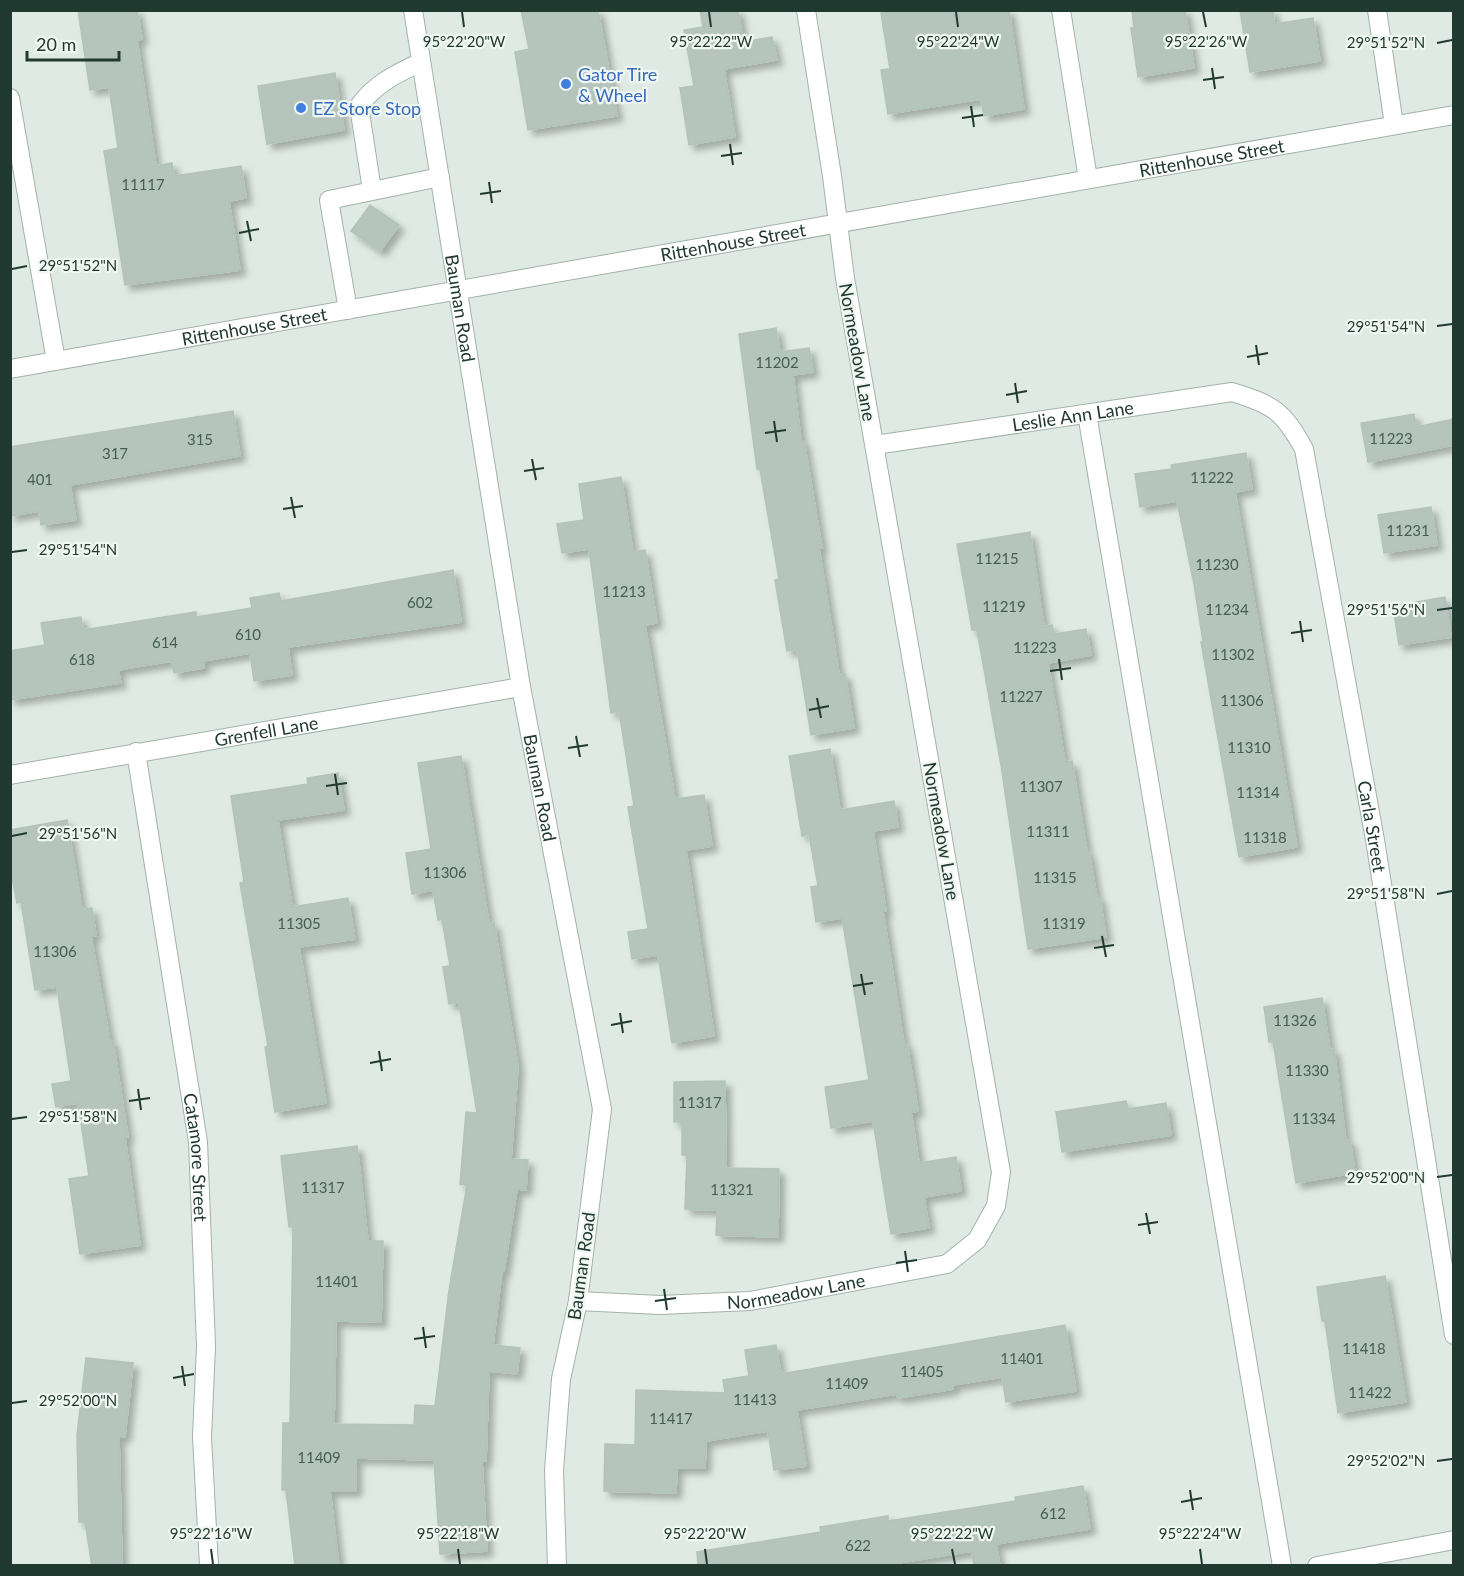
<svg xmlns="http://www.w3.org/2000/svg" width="1464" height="1576" font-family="Lato,sans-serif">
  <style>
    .building { fill: #b5c5bd; stroke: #b2c3bb; stroke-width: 1.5; filter: url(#shadow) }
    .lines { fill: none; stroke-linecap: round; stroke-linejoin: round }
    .minor-casing { stroke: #a2b2ab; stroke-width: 20 }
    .minor { stroke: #fff; stroke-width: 18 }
    .ticks { fill: none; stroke: #213a31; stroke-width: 2 }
    .shop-dot { fill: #3f7fe0; stroke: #f0f7f3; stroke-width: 2 }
    .labels { text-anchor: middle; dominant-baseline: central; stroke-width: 4.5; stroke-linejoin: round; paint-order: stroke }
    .number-label { font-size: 15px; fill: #465d54 }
    .shop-label { font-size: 18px; fill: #366cbe; stroke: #f0f7f3; text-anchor: start }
    .street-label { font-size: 18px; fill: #213a31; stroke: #f0f7f3 }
    .ticks-label { font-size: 15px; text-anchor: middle; fill: #213a31; stroke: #f0f7f3; stroke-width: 4.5; stroke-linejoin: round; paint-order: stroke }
  </style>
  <defs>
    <filter id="shadow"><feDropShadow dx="5.5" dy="5.5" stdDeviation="3" flood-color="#0004"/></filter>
  </defs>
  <rect width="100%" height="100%" fill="#dfeae4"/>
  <g class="building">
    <path d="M78,10H137L142,39L137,40L156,166L172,163L174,176L241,166L246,198L229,201L240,270L125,285L104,151L118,148L109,87L90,90Z"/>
    <path d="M521,10H598L617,116L528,130L515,52L529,49Z"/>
    <path d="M700,10H738L743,42L772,37L777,60L724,69L735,137L689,145L680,88L694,86L684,30L703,27Z"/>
    <path d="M898,10H1009L1024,109L984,116L981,99L888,114L881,70L890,69L881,13Z"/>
    <path d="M1132,10H1185L1194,68L1138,77L1131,28H1134Z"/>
    <path d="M1240,10H1273L1274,24L1313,18L1320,61L1250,72Z"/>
    <path d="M335,73L344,130L267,144L258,86Z"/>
    <path d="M370,205L399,225L380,251L351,231Z"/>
    <path d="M776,328L780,352L809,348L813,372L793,375L801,441H804L822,548H819L839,674H845L854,728L811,735L797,649L787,651L775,580L779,579L760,469H757L739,334Z"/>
    <path d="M233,411L240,456L70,485L76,520L41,525L39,511L10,516V447Z"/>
    <path d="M1414,414L1416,427L1454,419V445L1368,462L1361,423Z"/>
    <path d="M1246,453L1252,489L1235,492L1297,847L1239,857L1201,642H1203L1194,584L1177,501L1140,507L1135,474L1172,469L1171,465Z"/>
    <path d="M621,477L633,552L645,550L657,623L645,625L675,799L704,795L712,846L686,850L714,1036L672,1043L658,955L632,959L628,932L648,929L628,807L634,806L619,711L611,713L589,549L562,553L557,524L584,520L579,484Z"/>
    <path d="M1431,507L1437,545L1384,553L1378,515Z"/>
    <path d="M1030,532L1044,627L1052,625L1054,634L1086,629L1091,655L1048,663L1065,762L1072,761L1087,852H1089L1097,898H1100L1106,937L1028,949L1001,765L977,630H972L957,544Z"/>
    <path d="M453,570L461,622L288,647L292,675L254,681L250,653L203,661L204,668L174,673L172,661L118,670L121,683L10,700V651L45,645L41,623L81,617L83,630L196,612V617L252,608L250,598L279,593L281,601Z"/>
    <path d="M1445,597L1451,637L1399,645L1393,606Z"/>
    <path d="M830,749L840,810L894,801L898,827L873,831L886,911H883L904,1044H907L918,1111L911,1112L919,1163L956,1157L961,1191L924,1197L929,1228L891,1234L873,1121L831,1128L825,1087L869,1080L842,918L816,922L811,887L818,886L809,834L802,836L789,756Z"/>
    <path d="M461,756L489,923H494L518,1067L511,1159L528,1160L526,1190L517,1189L504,1271H502L493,1345L520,1348L517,1374L489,1371L486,1461H482L487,1551L440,1554L434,1460L356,1458V1491H330L339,1566H295L286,1490H282L283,1423H290L293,1227H289L281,1156L357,1146L368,1241H383L381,1322L336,1321L334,1424L414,1425L415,1405L435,1406L449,1290L467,1185L460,1184L466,1112L477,1113L459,1003L449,1004L443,967L450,966L442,919L438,920L433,890L412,894L406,853L431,849L418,763Z"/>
    <path d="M338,773L344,810L278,820L292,907L348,898L355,939L299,947L326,1103L275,1112L265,1047L268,1046L240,883L244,882L231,796L308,784L307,778Z"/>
    <path d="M67,820L82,910L92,908L96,936H91L110,1042L113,1041L128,1137L125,1138L140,1245L80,1254L69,1179L89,1176L78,1103L56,1107L52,1084L71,1081L57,987L35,990L21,902L17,903L10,867V830Z"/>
    <path d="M1322,998L1330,1050L1334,1049L1346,1141L1350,1140L1355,1173L1296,1183L1273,1042H1269L1264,1007Z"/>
    <path d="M725,1081L726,1168L779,1169L778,1237L716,1235L717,1210L685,1209L687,1155H682V1122H674V1082Z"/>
    <path d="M1126,1101L1128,1109L1166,1103L1171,1135L1062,1152L1056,1112Z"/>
    <path d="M1385,1276L1406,1402L1338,1413L1325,1321H1322L1317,1287Z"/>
    <path d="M1065,1325L1076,1391L1006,1402L1002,1377L953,1385V1389L898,1398L897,1394L797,1410L806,1466L774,1470L768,1431L706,1441L705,1468H677L676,1493L604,1491L605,1444L635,1445L636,1390L725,1393L723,1380L749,1376L745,1350L776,1345L781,1374Z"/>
    <path d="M86,1358L133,1363L125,1437L119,1436L122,1566H92L85,1522H79L77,1435Z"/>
    <path d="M1083,1486L1090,1529L996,1544L1000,1566H974L972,1551L880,1566H698L697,1552L821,1532L820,1527L888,1516V1521L1016,1501L1015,1497Z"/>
  </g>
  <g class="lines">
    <defs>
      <g id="minor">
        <path id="s1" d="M413,10L521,687L602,1109L578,1301L561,1379L554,1470L557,1566"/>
        <path d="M1061,10L1088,179"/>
        <path d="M1377,10L1394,125"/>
        <path d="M10,98L56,361"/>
        <path d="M372,190L359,106C376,83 396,74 421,62"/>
        <path d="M348,310L329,200L440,177"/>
        <path id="s2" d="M10,369L1454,115"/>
        <path d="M1087,414L1282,1566"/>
        <path id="s3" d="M875,445L1232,392C1274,405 1283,411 1304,449L1375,840L1454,1335"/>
        <path id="s4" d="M136,752L198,1142L206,1346L202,1437L209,1566"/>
        <path id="s5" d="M10,775L521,687"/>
        <path id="s6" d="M578,1301L660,1305L750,1301L947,1264L977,1240L996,1206L1001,1172L845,278L832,176L806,10"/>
        <path d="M1317,1566L1454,1540"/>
      </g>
    </defs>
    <use href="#minor" class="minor-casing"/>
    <use href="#minor" class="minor"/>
  </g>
  <path class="ticks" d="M462,12L464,27M709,12L711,27M956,12L958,27M1203,12L1206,27M1437,43L1452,40M1212,68L1215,89M1203,80L1224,77M971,106L974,127M962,118L983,115M730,144L733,165M721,156L742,153M489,182L492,203M480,194L501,191M247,221L251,241M239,233L259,229M12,269L27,266M1437,326L1452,324M1256,345L1259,365M1247,357L1268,353M1015,383L1018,403M1006,395L1027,391M774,421L777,442M765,433L786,430M532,459L536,480M524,471L544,468M291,497L295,518M283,509L303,506M12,552L27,550M1437,610L1452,608M1300,621L1303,642M1291,633L1312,630M1059,659L1062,680M1050,671L1071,668M817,698L821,718M809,710L829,706M576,736L580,757M568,748L588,745M335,774L338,795M326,786L347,783M12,836L27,833M1437,894L1452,891M1102,936L1106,957M1094,948L1114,945M861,974L865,995M853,986L873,983M620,1013L623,1033M611,1025L632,1021M379,1051L382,1071M370,1063L391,1059M138,1089L141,1110M129,1101L150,1098M12,1119L27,1117M1437,1177L1452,1175M1146,1213L1150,1234M1138,1225L1158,1222M905,1251L908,1272M896,1263L917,1260M664,1289L667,1310M655,1301L676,1298M423,1327L426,1348M414,1339L435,1336M182,1366L185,1386M173,1378L194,1374M12,1403L27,1401M1437,1461L1452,1459M1190,1490L1193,1510M1181,1502L1202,1498M211,1549L213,1564M458,1549L460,1564M705,1549L707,1564M952,1549L955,1564M1200,1549L1202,1564"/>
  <g class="shop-dot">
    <circle cx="566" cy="84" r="6"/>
    <circle cx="301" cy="108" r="6"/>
  </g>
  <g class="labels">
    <g class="number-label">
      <text x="143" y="184">11117</text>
      <text x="777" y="362">11202</text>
      <text x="1391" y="438">11223</text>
      <text x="200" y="439">315</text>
      <text x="115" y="453">317</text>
      <text x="1212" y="477">11222</text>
      <text x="40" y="479">401</text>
      <text x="1408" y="530">11231</text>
      <text x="997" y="558">11215</text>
      <text x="1217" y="564">11230</text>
      <text x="624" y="591">11213</text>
      <text x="420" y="602">602</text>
      <text x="1004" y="606">11219</text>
      <text x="1227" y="609">11234</text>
      <text x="248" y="634">610</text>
      <text x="165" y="642">614</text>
      <text x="1035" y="647">11223</text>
      <text x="1233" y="654">11302</text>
      <text x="82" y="659">618</text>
      <text x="1021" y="696">11227</text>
      <text x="1242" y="700">11306</text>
      <text x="1249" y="747">11310</text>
      <text x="1041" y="786">11307</text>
      <text x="1258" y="792">11314</text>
      <text x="1048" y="831">11311</text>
      <text x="1265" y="837">11318</text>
      <text x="445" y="872">11306</text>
      <text x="1055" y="877">11315</text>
      <text x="299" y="923">11305</text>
      <text x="1064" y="923">11319</text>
      <text x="55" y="951">11306</text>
      <text x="1295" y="1020">11326</text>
      <text x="1307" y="1070">11330</text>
      <text x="700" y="1102">11317</text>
      <text x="1314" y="1118">11334</text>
      <text x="323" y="1187">11317</text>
      <text x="732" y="1189">11321</text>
      <text x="337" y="1281">11401</text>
      <text x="1364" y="1348">11418</text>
      <text x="1022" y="1358">11401</text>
      <text x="922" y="1371">11405</text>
      <text x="847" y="1383">11409</text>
      <text x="1370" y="1392">11422</text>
      <text x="755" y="1399">11413</text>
      <text x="671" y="1418">11417</text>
      <text x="319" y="1457">11409</text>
      <text x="1053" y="1513">612</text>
      <text x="858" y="1545">622</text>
    </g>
    <g class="shop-label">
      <text x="578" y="74">Gator Tire<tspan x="578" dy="21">&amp; Wheel</tspan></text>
      <text x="313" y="108">EZ Store Stop</text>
    </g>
    <g class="street-label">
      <text stroke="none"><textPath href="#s2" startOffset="1220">Rittenhouse Street</textPath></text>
      <text stroke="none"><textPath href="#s2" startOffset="734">Rittenhouse Street</textPath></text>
      <text stroke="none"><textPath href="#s1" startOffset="302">Bauman Road</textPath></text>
      <text stroke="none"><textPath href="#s2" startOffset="248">Rittenhouse Street</textPath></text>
      <text transform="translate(858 352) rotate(80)">Normeadow Lane</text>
      <text stroke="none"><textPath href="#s3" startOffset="200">Leslie Ann Lane</textPath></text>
      <text stroke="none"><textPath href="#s5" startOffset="260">Grenfell Lane</textPath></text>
      <text stroke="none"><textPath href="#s1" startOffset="788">Bauman Road</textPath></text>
      <text stroke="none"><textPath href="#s3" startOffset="840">Carla Street</textPath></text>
      <text transform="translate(942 831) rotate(80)">Normeadow Lane</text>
      <text stroke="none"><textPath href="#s4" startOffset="410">Catamore Street</textPath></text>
      <text transform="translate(581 1266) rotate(-82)">Bauman Road</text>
      <text stroke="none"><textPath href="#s6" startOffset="219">Normeadow Lane</textPath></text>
    </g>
  </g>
  <g class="ticks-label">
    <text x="464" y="47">95°22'20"W</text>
    <text x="711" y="47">95°22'22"W</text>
    <text x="958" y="47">95°22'24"W</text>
    <text x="1206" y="47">95°22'26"W</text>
    <text x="1386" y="48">29°51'52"N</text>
    <text x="78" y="271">29°51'52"N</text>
    <text x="1386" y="332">29°51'54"N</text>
    <text x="78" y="555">29°51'54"N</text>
    <text x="1386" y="615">29°51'56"N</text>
    <text x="78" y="839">29°51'56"N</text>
    <text x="1386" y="899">29°51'58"N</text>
    <text x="78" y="1122">29°51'58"N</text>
    <text x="1386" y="1183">29°52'00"N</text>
    <text x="78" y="1406">29°52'00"N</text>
    <text x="1386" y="1466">29°52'02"N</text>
    <text x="211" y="1539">95°22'16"W</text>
    <text x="458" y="1539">95°22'18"W</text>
    <text x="705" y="1539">95°22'20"W</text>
    <text x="952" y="1539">95°22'22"W</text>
    <text x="1200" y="1539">95°22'24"W</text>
  </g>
  <rect width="1464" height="1576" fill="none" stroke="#213a31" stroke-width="24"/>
  <path d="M27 51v9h92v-9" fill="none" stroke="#213a31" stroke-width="3"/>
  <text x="36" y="51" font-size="18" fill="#213a31" stroke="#f0f7f3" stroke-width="4.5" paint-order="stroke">20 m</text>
</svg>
